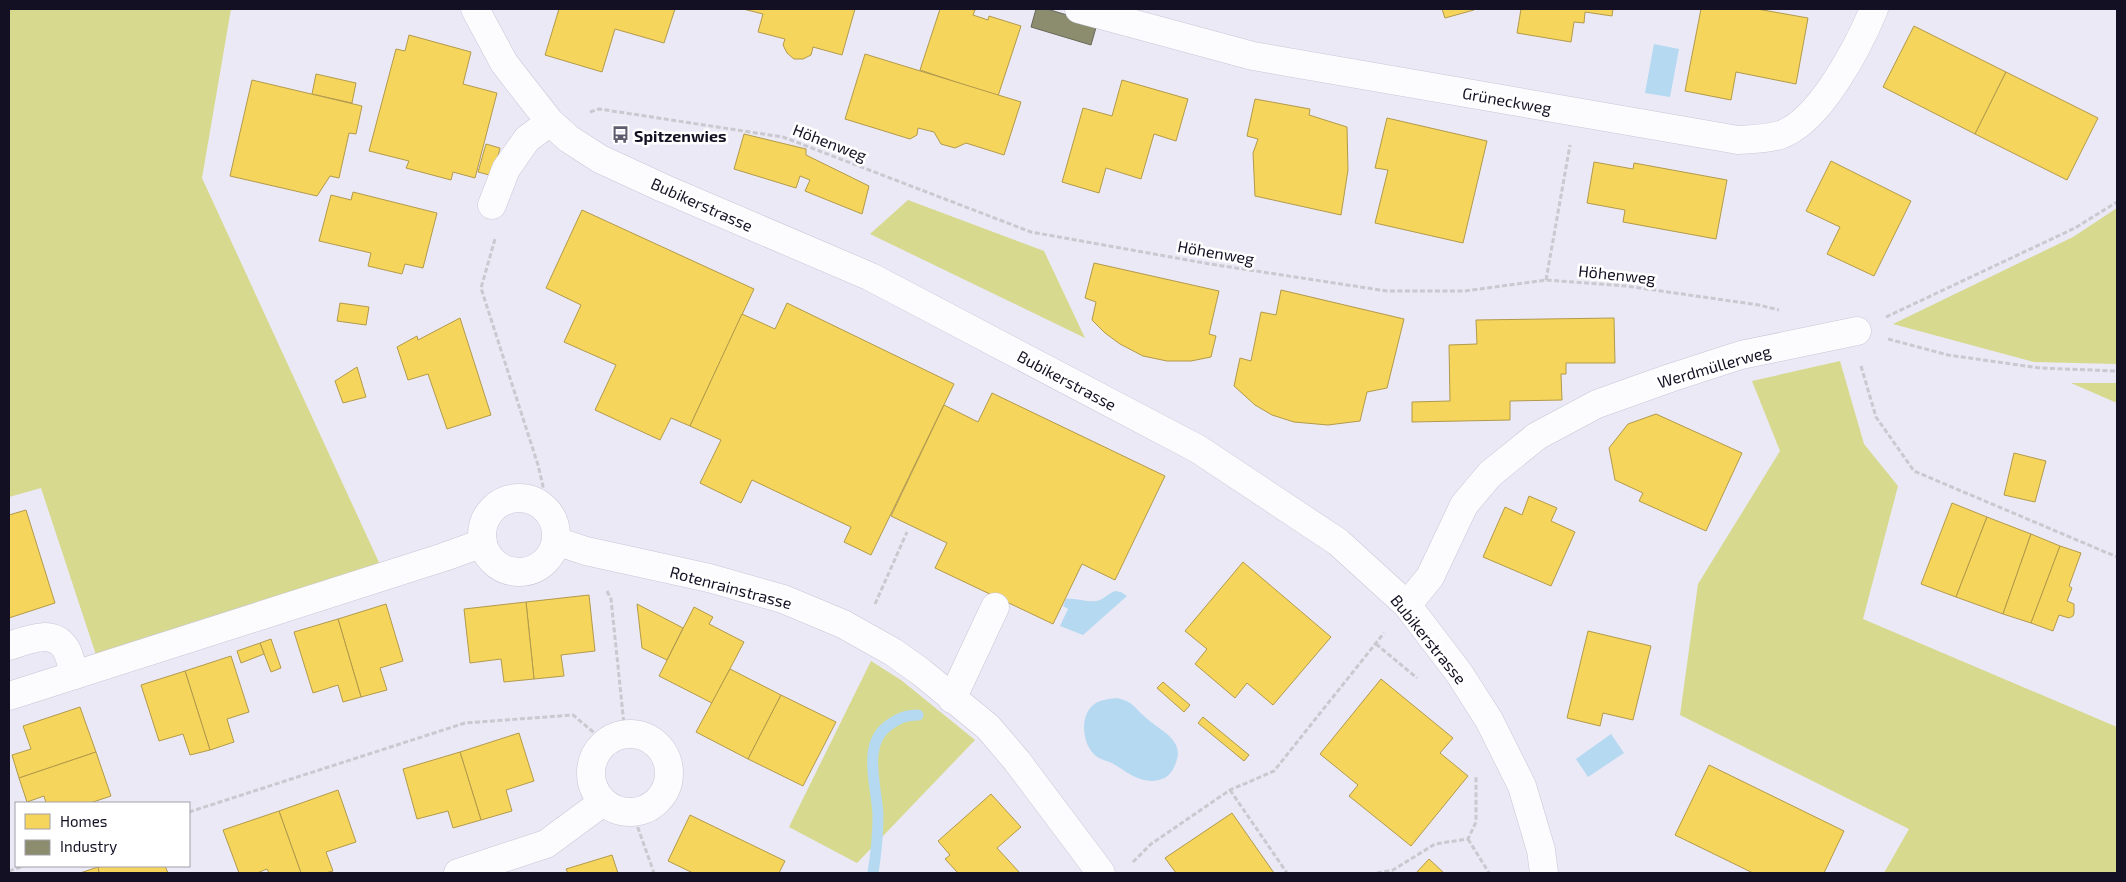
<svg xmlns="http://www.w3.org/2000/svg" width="2126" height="882" font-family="'Exo 2',sans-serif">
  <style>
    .green { fill: #d6d98e }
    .water { fill: #b5d9f1 }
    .homes { fill: #f6d55c; stroke: #b29a4b }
    .industry { fill: #8c8c6e; stroke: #686758 }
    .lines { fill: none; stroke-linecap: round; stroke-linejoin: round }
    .stream { stroke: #b5d9f1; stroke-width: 11 }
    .minor-casing { stroke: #c8c6d7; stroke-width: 29 }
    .path { stroke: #c9c9cf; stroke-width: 3; stroke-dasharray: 5 2.5; stroke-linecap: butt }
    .minor { stroke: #fcfcfe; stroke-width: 28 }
    .labels { text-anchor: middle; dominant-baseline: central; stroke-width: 5; stroke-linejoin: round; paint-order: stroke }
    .street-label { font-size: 16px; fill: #141023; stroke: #fff }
    .poi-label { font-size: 16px; font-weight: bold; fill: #141023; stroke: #fff; text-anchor: start }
  </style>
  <rect width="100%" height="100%" fill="#ebe9f6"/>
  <g class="green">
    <path d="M9,9H231L202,178L382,569L97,658L41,488L9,497Z"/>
    <path d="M908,200L1044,251L1085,338L870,234Z"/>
    <path d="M2117,208V364L2034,362L1893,324L2073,237Z"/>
    <path d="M1840,361L1864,444L1898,486L1863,619L2117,727V873H1884L1909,829L1680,715L1698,584L1780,451L1752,381Z"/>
    <path d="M2071,383H2117V403Z"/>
    <path d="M871,661L901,680L975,740L857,863L789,827Z"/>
  </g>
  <g class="water">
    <path d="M1654,44L1679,49L1670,97L1645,93Z"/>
    <path d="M1115,591L1121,592L1127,596L1083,635L1060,626L1068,609L1063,606L1066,599C1078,597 1089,604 1100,600C1105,598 1109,593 1115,591Z"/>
    <path d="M1116,698C1132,701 1133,706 1144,716C1159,731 1187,739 1175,765C1172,773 1167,778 1159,780C1143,784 1129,774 1117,766C1111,762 1105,761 1099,758C1083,749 1079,720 1091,707C1097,700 1108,699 1116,698Z"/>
    <path d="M1611,734L1624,753L1588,777L1576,759Z"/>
  </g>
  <g class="homes">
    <path d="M559,9H675L664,43L615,29L602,72L545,55Z"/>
    <path d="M743,9H855L842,55L813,47L811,55L803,59H794L787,53L783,45L785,39L758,32L763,14Z"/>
    <path d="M940,9H969L975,10L973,15L988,20L989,16L1021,26L998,96L920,70Z"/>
    <path d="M1442,9H1474V10L1445,18Z"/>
    <path d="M1521,9H1613L1612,16L1585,12L1584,23L1574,22L1571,42L1517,33Z"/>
    <path d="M1701,9H1757L1808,18L1796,84L1736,72L1731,100L1685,91Z"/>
    <path d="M1914,26L2006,72L1975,134L1883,87Z"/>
    <path d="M409,35L471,52L463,84L497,93L475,178L453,172L451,180L406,168L409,161L369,151L396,49L405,51Z"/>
    <path d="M865,54L1021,102L1004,155L966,143L955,148L941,144L934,132L918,128L917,135L910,139L845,119Z"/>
    <path d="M2006,72L2098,118L2067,180L1975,134Z"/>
    <path d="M316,74L356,83L352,103L312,94Z"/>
    <path d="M252,80L362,106L356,134L349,133L339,178L330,176L317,196L230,176Z"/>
    <path d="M1122,80L1188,99L1176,141L1154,134L1141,179L1106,168L1099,193L1062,182L1083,108L1112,116Z"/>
    <path d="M1255,99L1310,109L1309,115L1347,127L1348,170L1341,215L1255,196L1253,153L1258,139L1247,136Z"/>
    <path d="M1387,118L1487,141L1463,243L1375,223L1388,170L1375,168Z"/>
    <path d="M744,134L806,149V155L869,186L862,214L805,191L810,180L800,176L796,188L734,169Z"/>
    <path d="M486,144L500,148L493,176L478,172Z"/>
    <path d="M1831,161L1911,201L1874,276L1827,254L1840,227L1806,211Z"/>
    <path d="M1594,162L1633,169L1634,163L1727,180L1716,239L1623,222L1625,210L1587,203Z"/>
    <path d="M353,192L437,213L423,268L405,264L402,274L368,266L371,253L319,241L331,195L351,200Z"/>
    <path d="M582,210L754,289L690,426L671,418L660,440L595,410L616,365L564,342L581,305L546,288Z"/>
    <path d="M1094,263L1219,291L1209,334L1216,336L1211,357L1191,361H1167L1143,356L1120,344L1105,333L1092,320L1096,302L1085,298Z"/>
    <path d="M1281,290L1404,319L1387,388L1367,392L1360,421L1328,425L1294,422L1272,415L1255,405L1234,386L1240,358L1251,361L1261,312L1276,315Z"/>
    <path d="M340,303L369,307L366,325L337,321Z"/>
    <path d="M787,303L954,384L871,555L844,542L851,527L752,480L741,503L700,483L721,440L690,426L742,314L775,329Z"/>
    <path d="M460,318L491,415L447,429L428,374L408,380L397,347L417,336L418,340Z"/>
    <path d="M1614,318L1615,363H1566V374H1561L1562,400L1510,401V420L1412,422V402L1450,401L1449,345L1477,344L1476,320Z"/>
    <path d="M357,367L366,397L343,403L335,381Z"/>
    <path d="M992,393L1165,476L1115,580L1082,564L1053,624L935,568L947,543L891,516L944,405L978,422Z"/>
    <path d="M1656,414L1742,453L1706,531L1639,501L1643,493L1615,480L1609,448L1628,424Z"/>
    <path d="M2014,453L2046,461L2035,502L2004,495Z"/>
    <path d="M1529,496L1557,508L1551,521L1575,532L1551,586L1483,557L1505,507L1522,515Z"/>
    <path d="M1952,503L1987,517L1956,597L1921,584Z"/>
    <path d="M26,510L55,603L9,618V515Z"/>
    <path d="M1987,517L2031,534L2003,614L1956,597Z"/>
    <path d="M2031,534L2060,546L2031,623L2003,614Z"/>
    <path d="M2060,546L2081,553L2069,586L2072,588L2067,601L2074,604V613L2073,616L2069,618L2059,615L2053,631L2031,623Z"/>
    <path d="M1243,562L1331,637L1273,705L1247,683L1235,698L1195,664L1207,649L1185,631Z"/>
    <path d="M589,595L595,651L561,655L564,676L534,679L526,602Z"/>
    <path d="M526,602L534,679L504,682L501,659L470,663L464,609Z"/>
    <path d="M386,604L403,661L380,668L387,690L361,697L338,619Z"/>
    <path d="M637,604L683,628L667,660L642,648Z"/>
    <path d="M694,607L713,617L709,624L744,642L712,703L659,676Z"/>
    <path d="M338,619L361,697L343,702L338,685L313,693L294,632Z"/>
    <path d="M1588,631L1651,646L1633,720L1603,713L1600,726L1567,718Z"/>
    <path d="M271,639L281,668L271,672L260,643Z"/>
    <path d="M260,643L264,654L241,663L237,651Z"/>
    <path d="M231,656L249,712L227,719L234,742L210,750L185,671Z"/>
    <path d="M730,669L781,695L748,759L696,732Z"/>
    <path d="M185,671L210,750L190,755L183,734L159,741L141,685Z"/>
    <path d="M1381,679L1453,738L1440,753L1468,776L1411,846L1349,796L1358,785L1320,754Z"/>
    <path d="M1163,682L1190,705L1184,712L1157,688Z"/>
    <path d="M781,695L836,722L803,786L748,759Z"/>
    <path d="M80,707L96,752L19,778L12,755L31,749L23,726Z"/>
    <path d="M1203,717L1249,755L1244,761L1198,723Z"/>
    <path d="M519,733L534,781L506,790L512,811L481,820L460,752Z"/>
    <path d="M96,752L111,796L90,803H46L44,796L27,802L19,778Z"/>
    <path d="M460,752L481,820L453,828L448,811L417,819L403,769Z"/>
    <path d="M1709,765L1844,831L1824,873H1753L1675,835Z"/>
    <path d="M338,790L356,842L326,852L333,871L325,873H301L279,811Z"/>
    <path d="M991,794L1021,827L997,848L1020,873H958L945,859L950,855L938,841Z"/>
    <path d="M279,811L301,873H269L267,869L257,873H239L223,830Z"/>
    <path d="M1232,813L1274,873H1176L1165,858Z"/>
    <path d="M690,815L785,861L779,873H693L668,861Z"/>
    <path d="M612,855L618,873H568L566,869Z"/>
    <path d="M1429,859L1444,873H1416Z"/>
    <path d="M102,866H165L168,873H99L98,867Z"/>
    <path d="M98,867L99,873H80Z"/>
  </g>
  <path class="industry" d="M1036,9H1047L1097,24L1091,45L1031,27Z"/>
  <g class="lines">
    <path class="stream" d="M873,873C876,854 878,835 878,815C877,787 861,744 889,725C899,718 906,715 918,715"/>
    <defs>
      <g id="minor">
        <path d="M475,9L504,63L550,122L569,139L600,159L663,188L871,277L1198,449L1338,542L1407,605L1459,673L1489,720L1522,786L1541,850L1544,873"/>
        <path d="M1079,9L1253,56L1738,140C1752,139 1767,139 1780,135C1820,122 1859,45 1874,9"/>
        <path d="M492,205L506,169L527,139L550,122"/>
        <circle cx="519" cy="535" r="37"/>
        <path d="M556,541L586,551L709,578L783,599L843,624L893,652L921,672L988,727L1017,761L1101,873"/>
        <path d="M1407,605L1430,577L1464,505L1490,474L1537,436L1597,404L1670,378L1741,355L1857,331"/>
        <path d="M9,646C27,640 53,628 66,649C70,656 72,667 75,675"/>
        <path d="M9,696L444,557L483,543"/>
        <path d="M952,699L995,607"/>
        <circle cx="630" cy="773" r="39"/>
        <path d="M458,873L546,844L603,802"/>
      </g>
    </defs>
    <use href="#minor" class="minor-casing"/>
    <g class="path">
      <path d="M590,112L599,109L783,137L1031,232L1210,264L1387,291H1465L1546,280L1626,286L1759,305L1779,310"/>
      <path d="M495,239L481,288L538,465L543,486L540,503"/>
      <path d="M1546,280L1570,145"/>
      <path d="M1886,317L2075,228L2117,202"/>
      <path d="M1888,339L1948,355L2040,368L2117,371"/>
      <path d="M1861,366L1876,417L1914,471L2117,557"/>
      <path d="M607,591L611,599L625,734"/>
      <path d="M875,604L907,532"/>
      <path d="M1376,644L1417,678"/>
      <path d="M1230,790L1287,873"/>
      <path d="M189,812L465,723L573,715L605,742"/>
      <path d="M637,812L638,828L654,873"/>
      <path d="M1468,839L1489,873"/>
      <path d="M1133,862L1151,844L1230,790L1274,771L1384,633"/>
      <path d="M9,871L24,866"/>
      <path d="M1377,873L1393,870L1435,844L1468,839L1476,822V775"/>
    </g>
    <use href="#minor" class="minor"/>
  </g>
  <defs>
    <symbol id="bus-bare" viewBox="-9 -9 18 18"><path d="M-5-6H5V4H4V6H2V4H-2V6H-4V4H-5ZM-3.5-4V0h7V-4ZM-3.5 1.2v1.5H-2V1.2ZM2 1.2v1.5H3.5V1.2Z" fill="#5f5c6d" stroke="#fff" stroke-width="2.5" paint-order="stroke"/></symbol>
  </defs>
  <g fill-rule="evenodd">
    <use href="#bus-bare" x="608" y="122" width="25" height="25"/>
  </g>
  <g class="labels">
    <g class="street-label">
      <text transform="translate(1507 100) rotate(10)">Grüneckweg</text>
      <text transform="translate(830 142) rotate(21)">Höhenweg</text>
      <text transform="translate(702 204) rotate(24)">Bubikerstrasse</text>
      <text transform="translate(1216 252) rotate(10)">Höhenweg</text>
      <text transform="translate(1617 274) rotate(6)">Höhenweg</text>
      <text transform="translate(1714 366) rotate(-16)">Werdmüllerweg</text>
      <text transform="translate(1067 380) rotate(28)">Bubikerstrasse</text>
      <text transform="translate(731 587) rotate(15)">Rotenrainstrasse</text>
      <text transform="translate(1429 639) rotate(51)">Bubikerstrasse</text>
    </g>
    <g class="poi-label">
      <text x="634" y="135">Spitzenwies</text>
    </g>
  </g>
  <rect width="2126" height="882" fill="none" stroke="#141023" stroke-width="20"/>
  <rect x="15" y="802" width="175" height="65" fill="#ffffff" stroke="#a19fa7"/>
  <rect x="25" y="814" width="25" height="15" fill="#f6d55c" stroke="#a19fa7"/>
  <text x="60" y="827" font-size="15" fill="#141023">Homes</text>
  <rect x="25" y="840" width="25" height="15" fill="#8c8c6e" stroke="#a19fa7"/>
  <text x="60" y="852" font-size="15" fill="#141023">Industry</text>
</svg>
